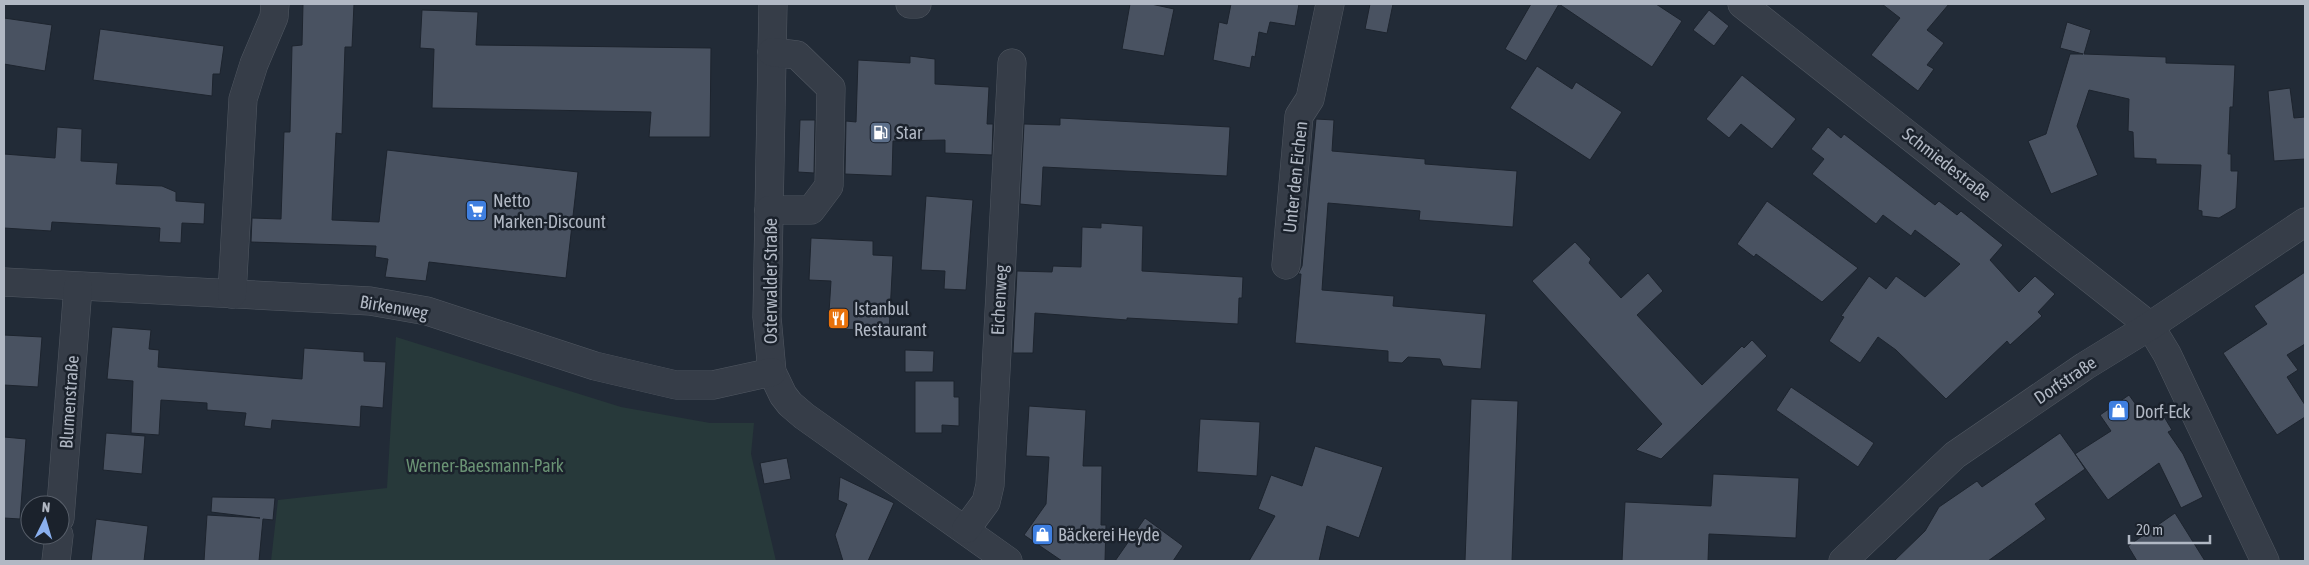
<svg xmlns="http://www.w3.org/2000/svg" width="2309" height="565" font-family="'Asap Condensed',sans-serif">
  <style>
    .green { fill: #27393a }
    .building { fill: #495261; stroke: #1d242e }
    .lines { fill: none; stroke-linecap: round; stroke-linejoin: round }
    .minor-casing { stroke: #515862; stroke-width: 29 }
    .minor { stroke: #363d48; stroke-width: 28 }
    .labels { text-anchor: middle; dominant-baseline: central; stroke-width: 5; stroke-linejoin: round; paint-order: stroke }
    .poi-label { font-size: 18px; fill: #b1b8c4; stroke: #1b222c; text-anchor: start }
    .street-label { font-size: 18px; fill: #b1b8c4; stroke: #1b222c }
    .park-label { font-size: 18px; fill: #6a9374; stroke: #1b222c }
  </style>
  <rect width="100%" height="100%" fill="#222b37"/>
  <path class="green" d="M396,337L621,407L710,423H754L751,454L776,561H271L278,500L387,488Z"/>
  <g class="building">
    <path d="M303,4H354L352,47H345L342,134L336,133L332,220L379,222L387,150L578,172L566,278L429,262L426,281L385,277L388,259L375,257L376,246L251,242L252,218L281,219L284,132H290L292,46L302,45Z"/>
    <path d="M1130,4H1151L1174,9L1164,56L1122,49Z"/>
    <path d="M1231,4H1299L1295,26L1270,22L1267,34L1259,32L1255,57L1252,56L1250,68L1213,60L1219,22L1227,24Z"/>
    <path d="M1370,4H1393L1387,33L1365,29Z"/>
    <path d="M1531,4H1559L1526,61L1505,49Z"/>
    <path d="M1559,4H1656L1682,21L1652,67Z"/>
    <path d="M1882,4H1949L1927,30L1944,43L1927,65L1934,69L1918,91L1871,55L1900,18Z"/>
    <path d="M422,10L478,12L476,45L711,48L710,137H649L651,112L432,108L434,49L420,48Z"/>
    <path d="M1709,10L1729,26L1714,46L1693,30Z"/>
    <path d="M4,18L52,25L45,71L4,64Z"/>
    <path d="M2067,22L2091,30L2084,54L2166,57V63L2235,65L2233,107H2230L2228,154H2231V171H2238L2236,208L2219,218L2202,216V211L2198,210L2201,165L2156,164V159L2134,158L2133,132L2128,131L2129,99L2089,90L2077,126L2098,175L2051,194L2028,141L2046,134L2070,54H2083L2060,48Z"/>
    <path d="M100,29L224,46L220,74H213L212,96L93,80Z"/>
    <path d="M910,56L935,59V84L989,87L987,124H993L992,155L945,153V140L893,141L892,176L845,174L846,121L856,122L858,60L910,63Z"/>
    <path d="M1537,66L1572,89L1576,82L1622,112L1590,160L1510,108Z"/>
    <path d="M1742,75L1796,119L1772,149L1741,124L1729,138L1706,119Z"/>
    <path d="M2290,88L2294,118L2305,117V159L2274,161L2268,91Z"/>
    <path d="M1060,118L1230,127L1227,176L1043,167L1041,206L1020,204L1024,124L1060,125Z"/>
    <path d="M1316,119L1334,120L1332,151L1425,159V164L1517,171L1513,227L1419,220L1420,211L1328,203L1322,290L1394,296L1393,306L1486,314L1481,369L1443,366L1440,359L1408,357L1402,363L1388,362V351L1295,343L1301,274H1298L1302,266Z"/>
    <path d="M800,120H815L814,173L798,172Z"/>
    <path d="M57,127L82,129L81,161L118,163L116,184L162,186L176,192V201L205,203L204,224L182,223L181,243L159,242L160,228L52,222L51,231L4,228V154L55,158Z"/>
    <path d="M1828,127L1841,138L1844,134L1935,205L1939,201L1957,215L1961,211L2003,245L1990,260L2019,292L2035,276L2055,294L2038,312L2042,316L2010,345L2007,341L1946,399L1896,350L1878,337L1860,363L1829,341L1844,317L1841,316L1869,276L1886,289L1896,276L1925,297L1960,264L1915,230L1911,236L1883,215L1876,224L1812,174L1824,159L1811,149Z"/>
    <path d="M926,196L973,200L966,290L944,289L945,271L921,270Z"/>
    <path d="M1767,201L1858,268L1822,302L1756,254L1754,257L1737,244Z"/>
    <path d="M1101,223L1143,226L1142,271L1243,277L1242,298H1239L1238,324L1127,318V320L1035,313L1033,353H1013L1017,271L1052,272L1053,266L1081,267L1082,227L1101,228Z"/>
    <path d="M811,238L873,241V255L893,256L889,332L828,328L831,281L809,280Z"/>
    <path d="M1575,242L1591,259L1589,263L1621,298L1648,273L1663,291L1637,315L1702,385L1742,346L1744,348L1752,340L1767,356L1661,459L1636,450L1662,424L1532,281Z"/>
    <path d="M2305,272V344L2287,355L2298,370L2287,377L2305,405V417L2277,435L2223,353L2267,324L2254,306Z"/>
    <path d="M112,327L151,330L149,349L159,350L158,367L302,379L304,348L364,352V361L386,362L383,408L361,406L360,427L272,420L271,429L244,426L246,413L207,410V403L161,400L159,435L131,433L133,381L107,379Z"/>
    <path d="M4,335L42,337L38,387L4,385Z"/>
    <path d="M905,350L934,351L933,372H905Z"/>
    <path d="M915,381H954V397H959V426L942,425V433H915Z"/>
    <path d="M1791,387L1874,443L1858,467L1776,410Z"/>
    <path d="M2129,395L2144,416L2160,410L2172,430L2168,432L2183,454L2203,497L2181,508L2159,463L2108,500L2075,454L2085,469L2035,504L2046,519L1988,561H1894L1925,531L1939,507L1977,481L1982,487L2060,433L2075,454L2111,431L2100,415Z"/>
    <path d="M1471,399L1518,401L1512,561H1465Z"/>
    <path d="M1029,406L1086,410L1083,466H1102L1101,525H1106L1105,561H1062L1024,535L1046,504L1049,457L1026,456Z"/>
    <path d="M1200,419L1260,422L1257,476L1197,472Z"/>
    <path d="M106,433L145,436L142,474L103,470Z"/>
    <path d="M4,437L26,439L20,519L4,518Z"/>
    <path d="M1315,446L1383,467L1359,538L1327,526L1319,561H1249L1275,516L1258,509L1271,475L1302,486Z"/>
    <path d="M787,458L791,479L764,484L760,463Z"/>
    <path d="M1713,474L1799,478L1796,538L1709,534L1708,561H1622L1625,502L1711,506Z"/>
    <path d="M840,477L894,503L868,561H843L835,535L847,504L838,500Z"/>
    <path d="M212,497L275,498L273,520L263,519L259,561H204L207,515L260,518L211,512Z"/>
    <path d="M2175,513L2205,561H2137L2128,546Z"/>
    <path d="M1145,518L1183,546L1173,561H1115Z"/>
    <path d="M96,519L148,526L144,561H91Z"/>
  </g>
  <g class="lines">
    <defs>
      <g id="minor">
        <path d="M773,4L767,317L772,372L783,395L790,404L804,416L1008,561"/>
        <path d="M910,4H917"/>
        <path d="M1742,4L2150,326L2167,354L2265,561"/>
        <path d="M769,210H811L829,186L831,88L797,55L772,52"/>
        <path d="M1286,265L1299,116L1310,99L1330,4"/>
        <path d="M4,282L370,301L427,311L595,366L676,385H713L772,372"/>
        <path d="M232,294L243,99L254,64L274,17L275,4"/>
        <path d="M60,518L78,287"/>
        <path d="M966,529L986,502L990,485L1012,63"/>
        <path d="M56,561L59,535"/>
        <path d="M1843,561L1955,455L2085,366L2150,326L2305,222"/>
      </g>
    </defs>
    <use href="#minor" class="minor-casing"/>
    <use href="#minor" class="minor"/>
  </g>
  <defs>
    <symbol id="fuel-square" viewBox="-11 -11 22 22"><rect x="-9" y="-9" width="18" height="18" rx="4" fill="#5c6f8a" stroke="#1b222c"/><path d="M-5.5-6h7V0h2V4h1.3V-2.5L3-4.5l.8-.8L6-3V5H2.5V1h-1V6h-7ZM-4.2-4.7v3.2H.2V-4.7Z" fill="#fff"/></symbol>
    <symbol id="supermarket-square" viewBox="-11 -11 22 22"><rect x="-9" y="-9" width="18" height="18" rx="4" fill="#3f7fe0" stroke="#1b222c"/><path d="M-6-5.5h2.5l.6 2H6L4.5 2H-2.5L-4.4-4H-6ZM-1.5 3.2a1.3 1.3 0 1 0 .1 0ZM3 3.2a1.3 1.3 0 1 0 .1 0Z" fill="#fff"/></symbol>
    <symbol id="restaurant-square" viewBox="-11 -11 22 22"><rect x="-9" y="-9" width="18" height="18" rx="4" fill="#e8710a" stroke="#1b222c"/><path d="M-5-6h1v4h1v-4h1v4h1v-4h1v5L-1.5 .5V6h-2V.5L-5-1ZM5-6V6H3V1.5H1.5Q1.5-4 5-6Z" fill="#fff"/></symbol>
    <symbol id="shop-square" viewBox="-11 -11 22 22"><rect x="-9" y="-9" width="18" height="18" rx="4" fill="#3f7fe0" stroke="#1b222c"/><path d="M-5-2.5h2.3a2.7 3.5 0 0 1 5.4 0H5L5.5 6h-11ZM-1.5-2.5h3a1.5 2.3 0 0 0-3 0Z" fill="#fff"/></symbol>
  </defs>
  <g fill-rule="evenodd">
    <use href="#fuel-square" x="868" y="120" width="25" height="25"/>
    <use href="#supermarket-square" x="464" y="198" width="25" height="25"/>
    <use href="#restaurant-square" x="826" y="306" width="25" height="25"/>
    <use href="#shop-square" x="2106" y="398" width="25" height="25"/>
    <use href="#shop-square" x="1030" y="522" width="25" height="25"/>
  </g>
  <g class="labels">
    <g class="poi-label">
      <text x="896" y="132">Star</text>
      <text x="493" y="200">Netto<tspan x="493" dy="21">Marken-Discount</tspan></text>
      <text x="854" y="308">Istanbul<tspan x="854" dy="21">Restaurant</tspan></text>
      <text x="2135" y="411">Dorf-Eck</text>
      <text x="1058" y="534">Bäckerei Heyde</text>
    </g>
    <g class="street-label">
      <text transform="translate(1947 164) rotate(38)">Schmiedestraße</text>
      <text transform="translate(1295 177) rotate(-84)">Unter den Eichen</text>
      <text transform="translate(770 281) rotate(-90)">Osterwalder Straße</text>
      <text transform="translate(999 300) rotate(-87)">Eichenweg</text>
      <text transform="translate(394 307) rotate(10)">Birkenweg</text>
      <text transform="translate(2065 380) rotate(-34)">Dorfstraße</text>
      <text transform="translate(69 402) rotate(-86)">Blumenstraße</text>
    </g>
    <g class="park-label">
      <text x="485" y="465">Werner-Baesmann-Park</text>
    </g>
  </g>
  <rect width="2309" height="565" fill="none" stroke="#b1b8c4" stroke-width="10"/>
  <g transform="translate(45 520) rotate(5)"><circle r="24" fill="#1b222c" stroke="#575e69"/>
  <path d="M0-4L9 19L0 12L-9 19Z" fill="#8ab0ef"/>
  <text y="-8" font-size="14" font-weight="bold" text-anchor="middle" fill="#b1b8c4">N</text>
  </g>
  <path d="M2129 535v8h81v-8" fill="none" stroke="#b1b8c4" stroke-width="2.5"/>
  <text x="2136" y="535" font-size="15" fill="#b1b8c4" stroke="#1b222c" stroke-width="4" paint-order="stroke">20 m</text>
</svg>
